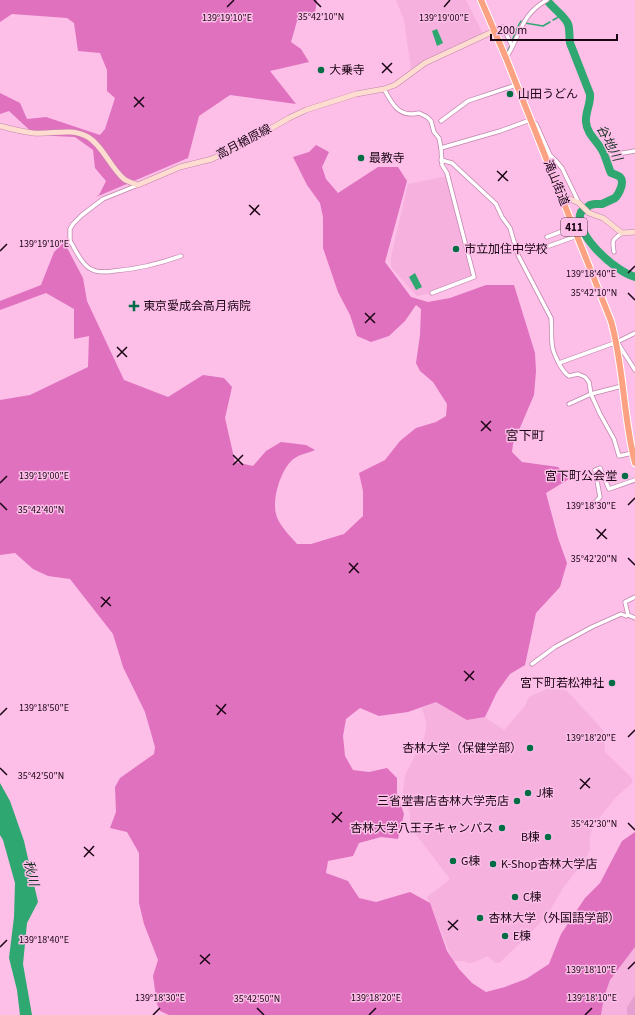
<svg xmlns="http://www.w3.org/2000/svg" width="635" height="1015" font-family="'Source Sans 3','Noto Sans JP',sans-serif">
  <style>
    .built { fill: #f6b1df }
    .green { fill: #e6a0cf }
    .forest { fill: #df71bf }
    .water { fill: #2fa771 }
    .lines { fill: none; stroke-linecap: round; stroke-linejoin: round }
    .stream { stroke: #2fa771; stroke-width: 1.5 }
    .river { stroke: #2fa771; stroke-width: 8 }
    .minor-casing { stroke: #c086ad; stroke-width: 5 }
    .secondary-casing { stroke: #c086ad; stroke-width: 6 }
    .trunk-casing { stroke: #fff; stroke-width: 8 }
    .minor { stroke: #fff; stroke-width: 3.5 }
    .secondary { stroke: #fedcd0; stroke-width: 5 }
    .trunk { stroke: #fca283; stroke-width: 6 }
    .ticks { fill: none; stroke: #190514; stroke-width: 1.5 }
    .poi-dot { fill: #006c44; stroke: #fdbee8; stroke-width: 1.5 }
    .labels { text-anchor: middle; dominant-baseline: central; stroke-width: 3; stroke-linejoin: round; paint-order: stroke }
    .shield { fill: #fdbee8; stroke: #5d3c54; stroke-width: 1 }
    .shield-label { font-size: 11px; font-weight: bold; fill: #190514 }
    .poi-label { font-size: 12px; fill: #190514; stroke: #fdbee8; text-anchor: start }
    .street-label { font-size: 12px; fill: #190514; stroke: #fdbee8 }
    .water-label { font-size: 13px; font-style: italic; fill: #1b3326; stroke: #fdbee8 }
    .neighbourhood-label { font-size: 13px; fill: #190514; stroke: #fdbee8 }
    .ticks-label { font-size: 10px; text-anchor: middle; fill: #190514; stroke: #fdbee8; stroke-width: 3; stroke-linejoin: round; paint-order: stroke }
  </style>
  <rect width="100%" height="100%" fill="#fdbee8"/>
  <g class="built">
    <path d="M396,0H466L483,34L424,61L411,69L404,20Z"/>
    <path d="M448,176L474,277L432,293L417,296L391,267V257L408,184Z"/>
    <path d="M547,689L566,690L604,731L605,752L631,777L633,782L616,797L594,825L590,835V849L588,854L584,861L563,888L549,912L529,935L499,963H495L488,956L475,962L469,963L463,961H453L427,897L450,879L414,832L410,821V815L407,802L403,792L405,775L424,738L426,729V722L422,708L436,701L467,720L485,717L504,730L525,706L529,697Z"/>
    <path d="M635,947V1015H601L604,997L610,980Z"/>
  </g>
  <path class="green" d="M635,995V1015H627V1007Z"/>
  <g class="forest">
    <path d="M0,0H317L315,13L297,21L291,42L301,49L309,62L270,71L296,104L230,95L199,116L188,158L96,197L99,195L106,181L95,168L93,150L75,137L35,135L9,111L0,114V93L20,103L27,119L46,117L100,135L105,129L115,98L107,91V70L100,53L78,51L74,23L67,18L12,14L0,22Z"/>
    <path d="M316,145L329,152L322,167L326,179L338,193L378,167H398L407,181L385,262L411,297L428,302L450,298L486,285H514L535,353L536,371L534,395L513,444L512,452L522,462L558,467L569,479L546,493L558,538L567,563L560,587L536,613L525,665L510,674L497,692L485,717L467,720L436,702L408,712L379,716L360,708L346,719L343,736L345,756L353,770L369,772L387,768L397,778V794L404,814L398,839L381,837L359,843L353,856L328,861L326,873L348,881L359,898L376,902L410,892L430,903L447,951L459,969L472,983L486,992L505,987L526,979L549,964L561,934L585,898L600,883L622,841L635,832V947L610,980L604,997L601,1015H169L160,1011L157,1004L153,976L158,960L144,924L139,903V853L127,832L110,828L116,812L115,787L120,778L154,754L155,747L145,712L123,667L113,634L70,579L48,576L33,569L15,553L0,555V400L30,395L88,367L89,336L74,339V309L46,293L0,310V301L41,285L54,252L64,242L83,278L87,301L124,380L168,397L203,375L224,378L232,387L225,418L235,462L253,466L266,451L281,442L306,445L315,450C309,453 300,454 295,458C281,467 272,499 276,514C278,524 290,536 297,544H311L344,534L363,516V491L359,473L385,460L400,441L416,428L436,422L446,416L447,404L433,382L420,371L416,363L420,335L421,309L416,305L405,321L389,336L371,342L357,336L350,315L338,292L323,248V217L320,203L307,185L293,157L309,152Z"/>
  </g>
  <g class="water">
    <path d="M437,29L443,43L437,46L432,31Z"/>
    <path d="M415,273L422,287L416,290L409,277Z"/>
    <path d="M0,783L10,801L24,841L38,902L27,923L23,964L32,1015H20L17,990L9,958L14,917L15,883L3,840L0,835Z"/>
  </g>
  <g class="lines">
    <g class="stream">
      <path d="M553,20L557,18L559,14"/>
      <path d="M525,23L543,26L550,22"/>
      <path d="M512,41L517,28L521,21"/>
      <path d="M507,52L510,46"/>
    </g>
    <path class="river" d="M547,0C552,8 565,16 568,24C570,29 569,37 570,43L590,94C591,104 585,112 586,122C587,135 598,141 603,152C606,158 608,166 611,173C613,174 618,175 620,177C625,182 619,194 615,198L602,204H595L590,205L581,212L580,215C577,237 615,271 635,277"/>
    <defs>
      <g id="minor">
        <path d="M494,31L503,27L512,46"/>
        <path d="M506,58C521,35 520,15 547,0"/>
        <path d="M384,89C392,104 399,118 419,113L427,117L431,121L434,132L439,138L441,148L442,165L447,173L474,277L432,293"/>
        <path d="M441,121L468,101L516,85"/>
        <path d="M441,148L500,131L530,120L536,124L550,155L555,160L562,168L579,203"/>
        <path d="M611,155L635,151"/>
        <path d="M441,160L452,163L496,204L502,217L510,228L518,255L551,318C552,326 551,335 552,343C552,352 562,372 569,376L578,374L585,377L589,382L591,394L600,414L614,439L619,456L632,453"/>
        <path d="M547,237L573,227"/>
        <path d="M70,241C76,250 82,266 93,270C99,273 107,272 114,271C138,269 159,264 181,256"/>
        <path d="M70,242V229L73,224L82,215L103,199L138,185"/>
        <path d="M549,246L577,236"/>
        <path d="M614,252C612,240 612,240 622,233"/>
        <path d="M635,333L617,342L635,370"/>
        <path d="M559,363L617,342"/>
        <path d="M569,404L591,394L622,386"/>
        <path d="M587,508L594,504L600,497L595,470L600,468L609,489L635,480"/>
        <path d="M628,615L635,618"/>
        <path d="M532,664L555,647L592,627L621,614L626,616L628,615L625,602L635,597"/>
      </g>
      <g id="secondary">
        <path d="M0,126C11,129 22,132 33,133C52,135 70,127 88,137C103,146 110,167 124,179C128,182 133,183 138,185L180,167L212,159L249,141L289,118L306,110L356,94L384,89L395,85L425,63L494,31"/>
        <path d="M561,195L579,203L589,213L603,218L622,233L635,232"/>
      </g>
      <path id="trunk" d="M481,0L506,58L611,321C624,367 623,416 635,463"/>
    </defs>
    <use href="#minor" class="minor-casing"/>
    <use href="#secondary" class="secondary-casing"/>
    <use href="#trunk" class="trunk-casing"/>
    <use href="#minor" class="minor"/>
    <use href="#secondary" class="secondary"/>
    <use href="#trunk" class="trunk"/>
  </g>
  <path class="ticks" d="M314,0L321,7M227,7L234,0M444,7L450,0M382,63L392,73M382,73L392,63M134,97L144,107M134,107L144,97M497,171L508,181M498,181L507,171M249,205L260,215M250,215L259,205M0,251L7,244M628,273L635,266M628,293L635,300M365,313L375,323M365,323L375,313M117,347L127,357M117,357L127,347M481,421L491,431M481,431L491,421M233,455L243,465M233,465L243,455M0,483L7,476M0,503L7,510M628,505L635,498M596,529L607,539M597,539L606,529M628,558L635,565M349,563L359,573M349,573L358,563M101,597L111,606M101,607L110,597M464,671L474,680M465,681L474,671M216,705L226,714M0,715L7,708M217,715L226,704M628,737L635,730M0,768L7,775M580,779L590,788M580,789L590,778M332,813L342,822M332,823L342,812M628,823L635,830M84,847L94,856M84,857L94,846M448,921L458,930M448,930L458,920M0,947L7,940M200,955L210,964M200,964L210,954M628,969L635,962M257,1008L264,1015M153,1015L160,1008M369,1015L376,1008M585,1015L592,1008"/>
  <g class="poi-dot">
    <circle cx="321" cy="70" r="4"/>
    <circle cx="510" cy="94" r="4"/>
    <circle cx="361" cy="158" r="4"/>
    <circle cx="456" cy="249" r="4"/>
    <path d="M132 300h4v4h4v4h-4v4h-4v-4h-4v-4h4z"/>
    <circle cx="625" cy="476" r="4"/>
    <circle cx="612" cy="683" r="4"/>
    <circle cx="530" cy="748" r="4"/>
    <circle cx="528" cy="793" r="4"/>
    <circle cx="517" cy="801" r="4"/>
    <circle cx="502" cy="828" r="4"/>
    <circle cx="548" cy="837" r="4"/>
    <circle cx="453" cy="861" r="4"/>
    <circle cx="493" cy="864" r="4"/>
    <circle cx="515" cy="897" r="4"/>
    <circle cx="480" cy="918" r="4"/>
    <circle cx="505" cy="936" r="4"/>
  </g>
  <g class="labels">
    <rect class="shield" x="561" y="218" width="26" height="18" rx="3"/>
    <g class="shield-label">
      <text x="574" y="227">411</text>
    </g>
    <g class="poi-label">
      <text x="329" y="70">大乗寺</text>
      <text x="518" y="94">山田うどん</text>
      <text x="369" y="158">最教寺</text>
      <text x="464" y="249">市立加住中学校</text>
      <text x="143" y="306">東京愛成会高月病院</text>
      <text x="617" y="476" text-anchor="end">宮下町公会堂</text>
      <text x="604" y="683" text-anchor="end">宮下町若松神社</text>
      <text x="522" y="748" text-anchor="end">杏林大学（保健学部）</text>
      <text x="536" y="793">J棟</text>
      <text x="509" y="801" text-anchor="end">三省堂書店杏林大学売店</text>
      <text x="494" y="828" text-anchor="end">杏林大学八王子キャンパス</text>
      <text x="540" y="837" text-anchor="end">B棟</text>
      <text x="461" y="861">G棟</text>
      <text x="501" y="864">K-Shop杏林大学店</text>
      <text x="523" y="897">C棟</text>
      <text x="488" y="918">杏林大学（外国語学部）</text>
      <text x="513" y="936">E棟</text>
    </g>
    <g class="street-label">
      <text transform="translate(244 142) rotate(-28)">高月楢原線</text>
      <text transform="translate(556 183) rotate(68)">滝山街道</text>
    </g>
    <g class="water-label">
      <text transform="translate(609 143) rotate(63)">谷地川</text>
      <text transform="translate(31 873) rotate(76)">秋川</text>
    </g>
    <g class="neighbourhood-label">
      <text x="525" y="436">宮下町</text>
    </g>
  </g>
  <g class="ticks-label">
    <text x="321" y="20">35°42'10"N</text>
    <text x="227" y="21">139°19'10"E</text>
    <text x="444" y="21">139°19'00"E</text>
    <text x="44" y="247">139°19'10"E</text>
    <text x="591" y="277">139°18'40"E</text>
    <text x="594" y="296">35°42'10"N</text>
    <text x="44" y="479">139°19'00"E</text>
    <text x="591" y="509">139°18'30"E</text>
    <text x="41" y="513">35°42'40"N</text>
    <text x="594" y="562">35°42'20"N</text>
    <text x="44" y="711">139°18'50"E</text>
    <text x="591" y="741">139°18'20"E</text>
    <text x="41" y="779">35°42'50"N</text>
    <text x="594" y="827">35°42'30"N</text>
    <text x="44" y="943">139°18'40"E</text>
    <text x="591" y="973">139°18'10"E</text>
    <text x="160" y="1001">139°18'30"E</text>
    <text x="376" y="1001">139°18'20"E</text>
    <text x="592" y="1001">139°18'10"E</text>
    <text x="257" y="1002">35°42'50"N</text>
  </g>
  <path d="M491 34v6h126v-6" fill="none" stroke="#190514" stroke-width="2"/>
  <text x="497" y="34" font-size="12" fill="#190514" stroke="#fdbee8" stroke-width="3" paint-order="stroke">200 m</text>
</svg>
